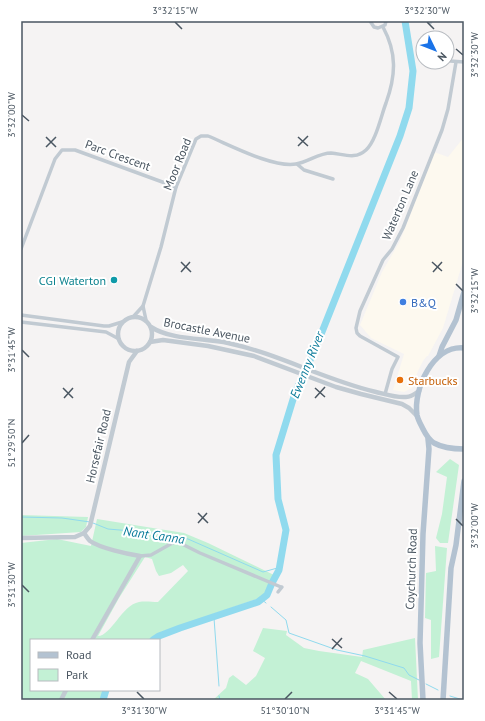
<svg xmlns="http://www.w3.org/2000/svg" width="485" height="721" font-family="'PT Sans',sans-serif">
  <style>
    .commercial { fill: #fdf9ef }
    .green { fill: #c3f1d5; fill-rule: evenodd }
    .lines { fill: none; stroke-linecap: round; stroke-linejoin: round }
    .stream { stroke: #90daee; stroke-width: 1 }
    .river { stroke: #90daee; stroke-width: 7 }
    .minor { stroke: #c1cad2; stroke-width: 3.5 }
    .tertiary { stroke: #c1cad2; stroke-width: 4.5 }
    .primary { stroke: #b3c2d1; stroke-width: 5.5 }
    .ticks { fill: none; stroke: #4a5661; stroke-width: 1.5 }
    .culture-dot { fill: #0f9aa8; stroke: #fff; stroke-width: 1.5 }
    .shop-dot { fill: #3f7fe0; stroke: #fff; stroke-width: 1.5 }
    .food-dot { fill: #e8710a; stroke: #fff; stroke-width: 1.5 }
    .labels { text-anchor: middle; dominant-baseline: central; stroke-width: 4; stroke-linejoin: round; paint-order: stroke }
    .street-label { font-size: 12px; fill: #4a5661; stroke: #fff }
    .culture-label { font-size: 12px; fill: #0d838f; stroke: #fff; text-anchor: end }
    .shop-label { font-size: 12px; fill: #366cbe; stroke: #fff; text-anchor: start }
    .food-label { font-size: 12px; fill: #c56008; stroke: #fff; text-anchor: start }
    .water-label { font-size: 13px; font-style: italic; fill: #0c7c9b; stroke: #fff }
    .neatline { fill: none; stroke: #4a5661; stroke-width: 1.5 }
    .ticks-label { font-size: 10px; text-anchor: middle; fill: #4a5661 }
  </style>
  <rect width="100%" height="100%" fill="#f5f3f3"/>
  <path class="commercial" d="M464,137V258L443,328L428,356H427L423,361L418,371L412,388L404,392L393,390L404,354L371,338L360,325L382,272L400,241L434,152L448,157Z"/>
  <g class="green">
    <path d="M450,459L459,465L448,543H440L436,538L442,514L447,477L436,472Z"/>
    <path d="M21,515L88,517L86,527L81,532L21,536Z"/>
    <path d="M97,519L184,533L208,543L274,575L264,596L260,598L161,632L148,640H31V690H103L100,700H21V543L57,539L91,546ZM145,557L152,559L156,571L159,576L171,573L183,565L188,571L158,602C152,602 145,601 139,602C122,605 111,636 98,636L119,598Z"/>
    <path d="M435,546L447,548L439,657L431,659V620L425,618L426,573L436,571Z"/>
    <path d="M263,628L287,631L286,635L304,648L319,651L362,657L363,650L415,638L418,700H412L411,681L361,661L355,673L368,679L386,700H213L226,688L229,678L233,675L246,685L256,676L265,658L253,651Z"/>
  </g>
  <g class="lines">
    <g class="stream">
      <path d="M21,517L62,518L90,522"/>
      <path d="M93,523L108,529L167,534L188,539L263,572L281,567"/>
      <path d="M261,599L266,603"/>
      <path d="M271,607L286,620L289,633L337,650L365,656L404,668L409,675L419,680"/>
      <path d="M214,618L219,686"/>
      <path d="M426,684L438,690"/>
      <path d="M219,696L220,700"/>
      <path d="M450,696L463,700"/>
    </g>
    <g class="river">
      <path d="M153,640L159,636L180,628L258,602L267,595L272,583L279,570L286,530L278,499L276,455L295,393L316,347L400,136L409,108L413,71L405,21"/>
      <path d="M103,700L106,690"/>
    </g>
    <g class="minor">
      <path d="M370,21L374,27L378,28L385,25L386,21"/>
      <path d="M430,23L431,21"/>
      <path d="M450,61L464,62"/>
      <path d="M297,164L304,170L333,179"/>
      <path d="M21,249L55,159L62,150H75L176,187"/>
      <path d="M143,306L146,320"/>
      <path d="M21,315L104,326H109L122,322"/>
      <path d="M133,317L143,306L161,247L176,187L196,139L201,136H208C230,145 273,168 296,164C308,162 319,153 331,153C344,154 355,160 366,150C376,141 381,116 386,103C396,75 397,53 383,27"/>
      <path d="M21,322L106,332L119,339"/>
      <path d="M385,394L392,369L398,357L360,336L357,333L356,328L360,311L383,260L392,249L403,228L442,130L448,109L456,62"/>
      <path d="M140,556L151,555L176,541L200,553L281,587"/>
      <path d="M278,592L282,587"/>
    </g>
    <g class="tertiary">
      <circle cx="135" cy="334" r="17"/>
      <path d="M151,327C171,340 204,338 228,343C279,354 325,380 376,392C385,394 396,398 406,397C411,397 415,394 419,391"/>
      <path d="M150,342L163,340L208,346L254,356L336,387L361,394L402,404L409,408L417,416"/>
      <path d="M84,533C86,536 88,539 90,541C100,548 127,554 140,556L92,640"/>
      <path d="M21,538L75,537L84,533L90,526L129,362L137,351"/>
      <path d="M61,700L66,690"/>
    </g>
    <g class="primary">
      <path d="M464,348C433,345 413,389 417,415C418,420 421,425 423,429C426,435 429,440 434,443C443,448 454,449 464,449"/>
      <path d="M439,356L442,347L456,320L464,292"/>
      <path d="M423,700L420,643L423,534L429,449L428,439"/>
      <path d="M443,700L451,568L456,545L464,481"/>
    </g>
  </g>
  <path class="ticks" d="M175,22L182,29M427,22L434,29M456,49L463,55M22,115L29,121M46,137L56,147M298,137L308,146M298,146L308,136M46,147L56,137M181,262L191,272M432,262L442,271M181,272L190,262M433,272L442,262M456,284L463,291M22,350L29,357M63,388L73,398M315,388L325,397M64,398L73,388M315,398L325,387M22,443L29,435M198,513L208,523M456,519L463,526M198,523L207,513M22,585L29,592M332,639L342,648M332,649L342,638M137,692L144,699M389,692L397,699M285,699L292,692"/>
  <circle class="culture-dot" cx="114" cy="280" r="4"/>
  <circle class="shop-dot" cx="403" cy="302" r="4"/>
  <circle class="food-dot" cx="400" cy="380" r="4"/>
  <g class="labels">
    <g class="street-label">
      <text transform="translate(118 155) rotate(20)">Parc Crescent</text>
      <text transform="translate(177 164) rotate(-68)">Moor Road</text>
      <text transform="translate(400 205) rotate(-67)">Waterton Lane</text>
      <text transform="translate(207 330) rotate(11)">Brocastle Avenue</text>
      <text transform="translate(98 446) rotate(-77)">Horsefair Road</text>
      <text transform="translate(411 569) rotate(-88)">Coychurch Road</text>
    </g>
    <g class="culture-label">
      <text x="106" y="280">CGI Waterton</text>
    </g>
    <g class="shop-label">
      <text x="411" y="302">B&amp;Q</text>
    </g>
    <g class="food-label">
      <text x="408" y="380">Starbucks</text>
    </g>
    <g class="water-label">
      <text transform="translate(307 365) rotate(-68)">Ewenny River</text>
      <text transform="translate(154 535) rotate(8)">Nant Canna</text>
    </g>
  </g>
  <rect width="485" height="721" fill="none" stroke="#ffffff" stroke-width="44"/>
  <rect x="30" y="639" width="130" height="52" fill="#ffffff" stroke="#b7bbc0"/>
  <rect x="38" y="652" width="20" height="6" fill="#b3c2d1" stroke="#b7bbc0"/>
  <text x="66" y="659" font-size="12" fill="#4a5661">Road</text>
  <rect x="38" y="669" width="20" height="12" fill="#c3f1d5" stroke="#b7bbc0"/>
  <text x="66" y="679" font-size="12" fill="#4a5661">Park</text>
  <g transform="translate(435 50) rotate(133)"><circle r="19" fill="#ffffff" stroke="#b7bbc0"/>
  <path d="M0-3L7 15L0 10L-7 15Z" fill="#1a73e8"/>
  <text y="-6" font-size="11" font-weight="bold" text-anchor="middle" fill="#4a5661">N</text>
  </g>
  <rect x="22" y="22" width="441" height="677" class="neatline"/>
  <g class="ticks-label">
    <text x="175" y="14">3°32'15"W</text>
    <text x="427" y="14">3°32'30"W</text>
    <text transform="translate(474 55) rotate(-90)" y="4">3°32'30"W</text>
    <text transform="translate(11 115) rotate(-90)" y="4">3°32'00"W</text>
    <text transform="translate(474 291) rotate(-90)" y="4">3°32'15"W</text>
    <text transform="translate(11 350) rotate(-90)" y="4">3°31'45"W</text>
    <text transform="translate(11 443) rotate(-90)" y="4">51°29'50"N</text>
    <text transform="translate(474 526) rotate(-90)" y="4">3°32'00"W</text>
    <text transform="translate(11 585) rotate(-90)" y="4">3°31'30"W</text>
    <text x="144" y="714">3°31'30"W</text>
    <text x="285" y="714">51°30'10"N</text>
    <text x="397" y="714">3°31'45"W</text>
  </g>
</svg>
